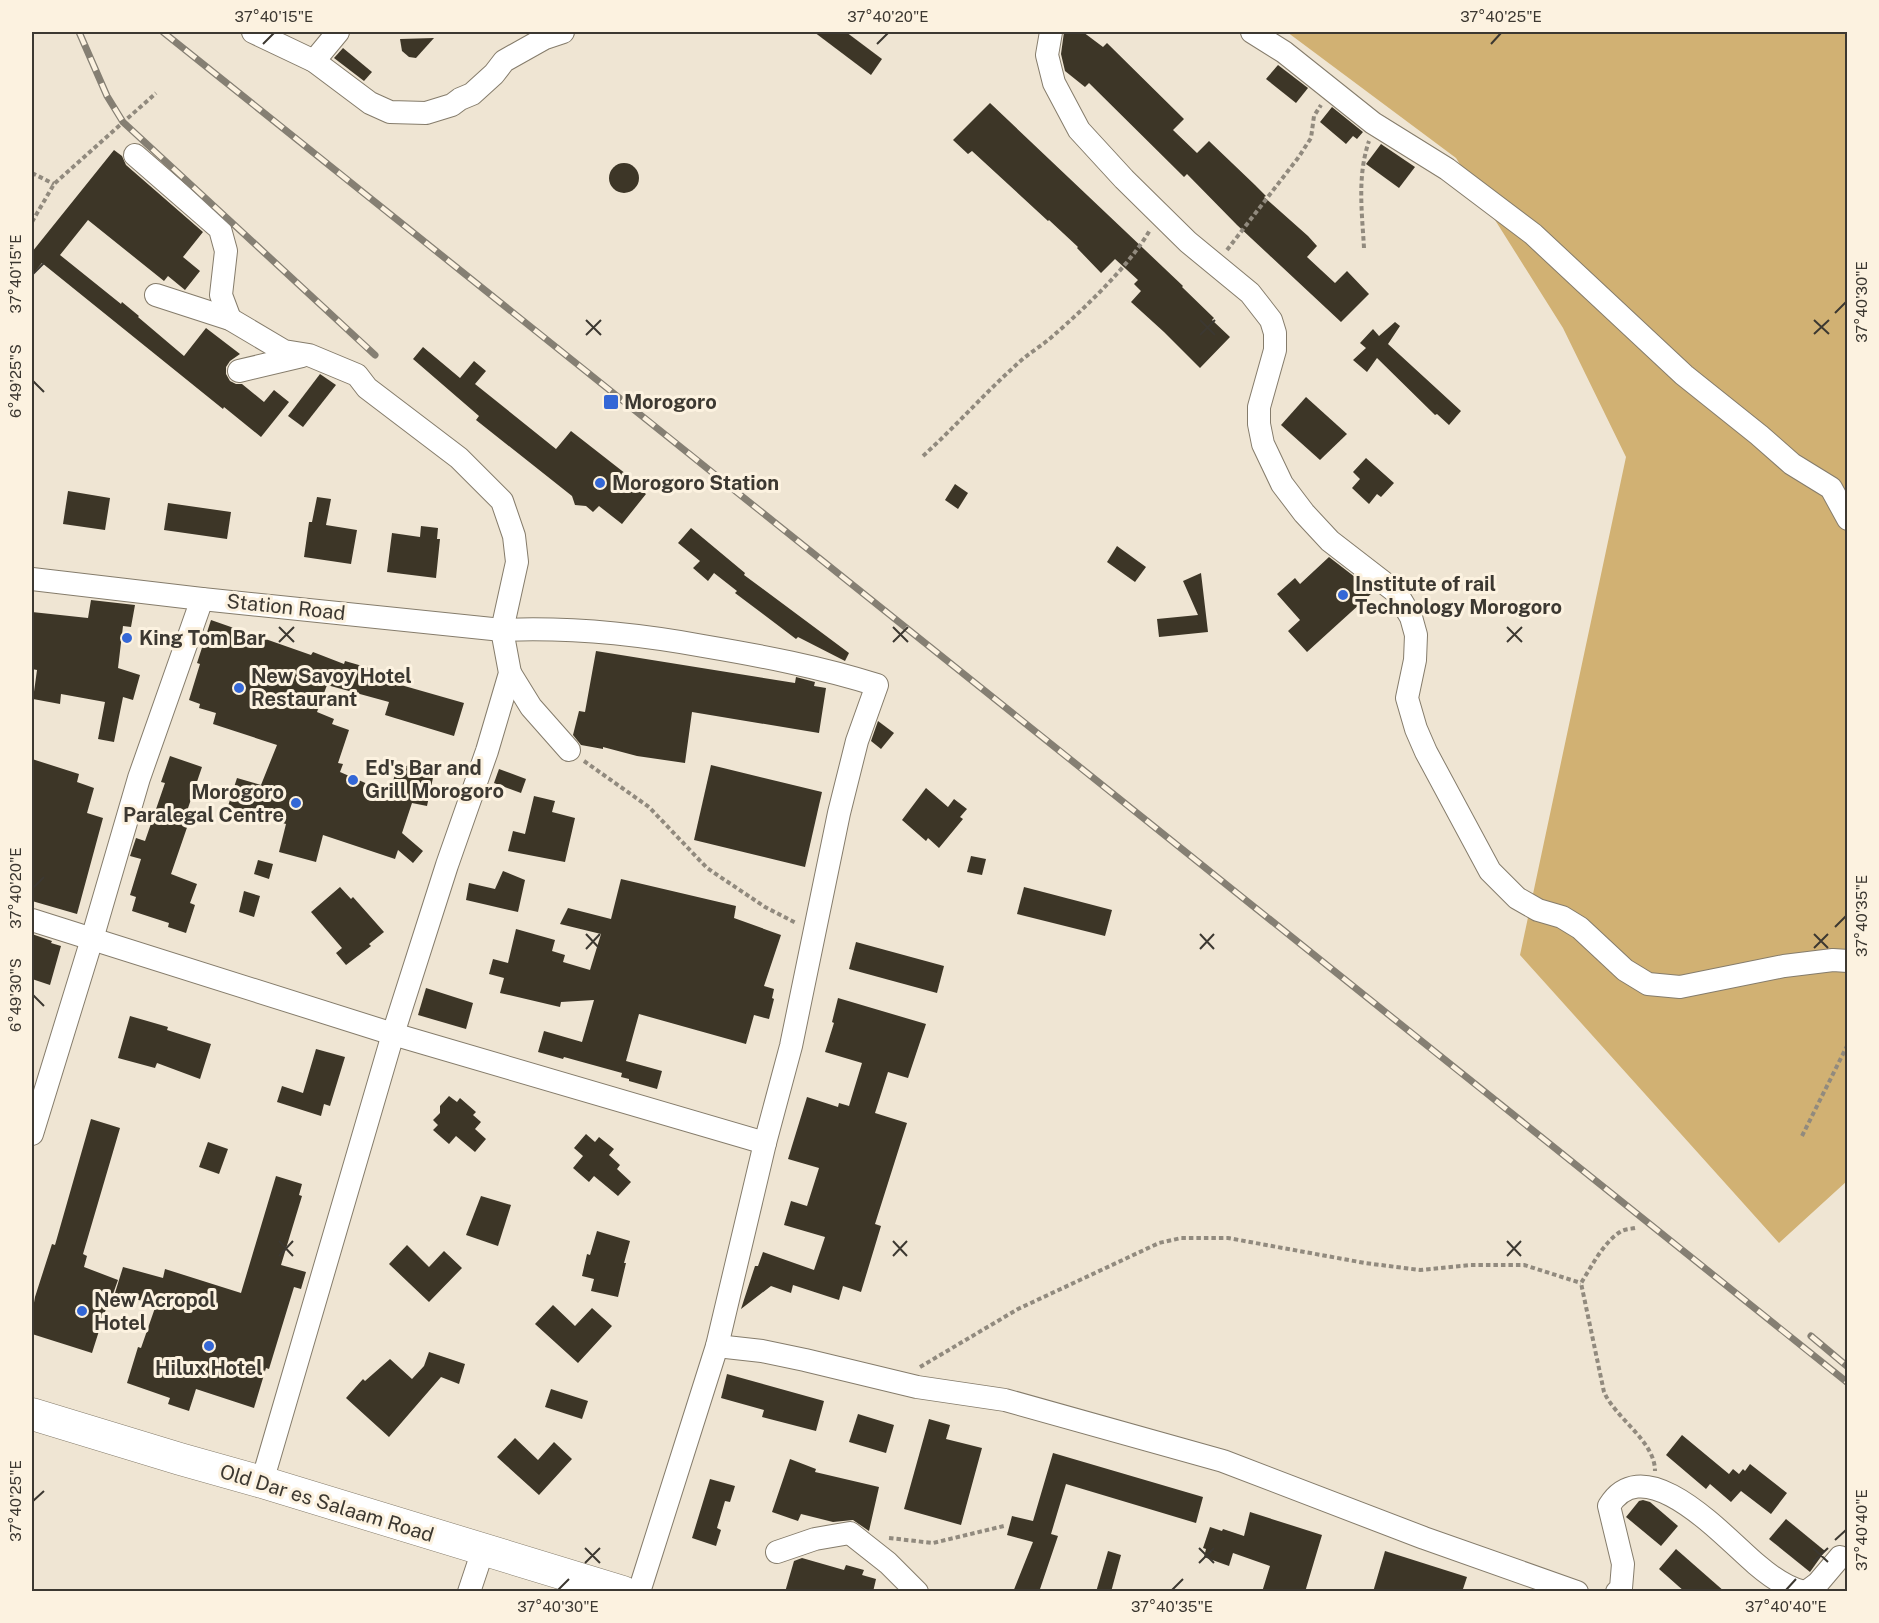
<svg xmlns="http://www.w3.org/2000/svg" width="1879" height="1623" font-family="'Public Sans',sans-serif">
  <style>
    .green { fill: #d1b173 }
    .building { fill: #3d3627 }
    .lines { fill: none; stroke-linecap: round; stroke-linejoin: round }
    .minor-casing { stroke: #857c6b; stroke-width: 24 }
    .secondary-casing { stroke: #857c6b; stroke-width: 33 }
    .path { stroke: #918a7e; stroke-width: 4; stroke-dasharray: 4.5 3; stroke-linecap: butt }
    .minor { stroke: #fff; stroke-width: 22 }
    .secondary { stroke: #fff; stroke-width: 32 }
    .rail-casing { stroke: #857f73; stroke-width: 7 }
    .rail { stroke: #fcf2e0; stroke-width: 4.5; stroke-dasharray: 14; stroke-linecap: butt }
    .ticks { fill: none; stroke: #3c3831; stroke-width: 2 }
    .poi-dot { fill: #3467d6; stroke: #fcf2e0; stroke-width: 2 }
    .labels { text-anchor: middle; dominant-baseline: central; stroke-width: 6; stroke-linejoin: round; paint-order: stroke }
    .poi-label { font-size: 20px; font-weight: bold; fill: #3c3831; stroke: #fcf2e0; text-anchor: start }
    .street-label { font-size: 20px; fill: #3c3831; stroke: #fcf2e0 }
    .neatline { fill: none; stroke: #3c3831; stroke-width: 2 }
    .ticks-label { font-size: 15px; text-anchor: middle; fill: #3c3831 }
  </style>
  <rect width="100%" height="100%" fill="#efe5d3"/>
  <path class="green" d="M1287,32H1847V1181L1779,1243L1520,955L1626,457L1563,328L1456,158Z"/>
  <g class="building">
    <path d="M814,32H846L882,59L871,75Z"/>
    <path d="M1064,32H1083L1103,47L1107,43L1184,119L1173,130L1197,153L1209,141L1255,185L1266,196L1264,197L1308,236L1317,246L1307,257L1335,283L1347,271L1369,294L1341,322L1237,225L1187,174L1184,177L1089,83L1085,87L1065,71L1061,54Z"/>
    <path d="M434,38L416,58L409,57L402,51L400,39Z"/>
    <path d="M343,48L372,72L364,81L334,58Z"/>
    <path d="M1278,65L1308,88L1296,103L1266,79Z"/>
    <path d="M990,103L1183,286L1182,287L1214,318L1212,320L1230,337L1200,368L1164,332L1131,302L1141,291L1134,284L1138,280L1115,259L1101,273L1077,248L1078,247L1049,220L1048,221L972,151L968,154L953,140Z"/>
    <path d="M1332,107L1363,132L1357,139L1353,136L1346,144L1320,122Z"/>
    <path d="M1381,144L1415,167L1399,188L1366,164Z"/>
    <path d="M114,150L122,156L126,165L203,232L183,257L200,271L185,290L168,276L164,281L88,220L60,255L121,304L122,302L139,316L138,317L184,356L206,328L240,354L230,361L226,367V374L230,381L236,384H242L264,402L274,390L289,402L261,437L224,407L223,409L42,263L32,275V252Z"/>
    <circle cx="624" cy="178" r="15"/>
    <path d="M1395,322L1400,326L1388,344L1461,411L1449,425L1437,414L1435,415L1377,358L1367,372L1353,360L1366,348L1360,343L1373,329L1379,336Z"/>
    <path d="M423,347L460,378L474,361L486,371L475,384L556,449L571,431L626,474L624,477L646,494L622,524L599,506L593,512L586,506L575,505L572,496L476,420L479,416L413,359Z"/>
    <path d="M320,374L336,385L303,427L288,416Z"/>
    <path d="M1306,397L1347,434L1320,460L1281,425Z"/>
    <path d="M1366,458L1394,483L1381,497L1377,494L1369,504L1352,488L1360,479L1353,472Z"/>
    <path d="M955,484L968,493L958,509L945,500Z"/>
    <path d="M68,491L110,498L105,530L63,524Z"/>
    <path d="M317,497L331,499L326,525L357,530L351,564L304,557L309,522H312Z"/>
    <path d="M168,503L231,512L227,539L164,530Z"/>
    <path d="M421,526L438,528L437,539H440L436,578L387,572L392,533L420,537Z"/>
    <path d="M691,528L745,573L744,575L849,653L845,661L798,637L796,639L735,593L737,591L714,573L708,581L693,568L700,561L678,543Z"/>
    <path d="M1117,546L1146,567L1135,582L1107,562Z"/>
    <path d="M1329,557L1364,584L1372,593L1307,652L1288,631L1300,620L1277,594L1295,578L1300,584Z"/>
    <path d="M1201,573L1208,632L1159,637L1157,619L1198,615L1183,581Z"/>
    <path d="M91,600L135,605L131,627L123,626L118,668L140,675L133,700L123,697L114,742L98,739L105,702L61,694L60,704L33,699L37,670L32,669V612L88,618Z"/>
    <path d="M211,620L311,655L313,652L344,664L345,661L397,676L394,683L464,703L454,736L385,715L389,702L327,685L317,712L334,719L332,724L349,730L338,763L343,764L340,772L370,785L371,783L391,789L396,770L414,763L434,773L427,806L412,803L402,833L423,851L413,863L398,850L395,859L323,835L316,862L279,852L286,824L228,806L237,778L261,785L277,745L213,724L216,713L199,708L200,704L189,700L200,664L197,663Z"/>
    <path d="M596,651L795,683L796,677L815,682L814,686L826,688L819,733L692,712L685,763L637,756L603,747V749L581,745L573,735L579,711L585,712Z"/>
    <path d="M878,721L894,733L881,749L871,741Z"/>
    <path d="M170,756L202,767L187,811L192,813L171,874L197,884L190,903L195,905L186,933L168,927L169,923L132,911L136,897L130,895L141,859L130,856L136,838L145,841L165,783L161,782Z"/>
    <path d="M32,759L79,774L77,782L94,788L87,813L103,818L77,914L32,901Z"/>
    <path d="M711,765L822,792L805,867L694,840Z"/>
    <path d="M499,769L526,779L521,793L494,783Z"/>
    <path d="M926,788L948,807L954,799L967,809L960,817L963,819L939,848L928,838L926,841L902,820Z"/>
    <path d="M534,796L555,801L552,812L575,818L565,862L508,851L513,831L525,834Z"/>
    <path d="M971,856L986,859L982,875L967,872Z"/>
    <path d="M258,860L273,864L269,879L254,874Z"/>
    <path d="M503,871L525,880L518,912L466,900L469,883L495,889Z"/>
    <path d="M621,879L736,906L734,918L781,935L764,986L774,989L772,998L774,999L769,1019L754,1015L746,1044L639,1014L626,1061L662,1071L657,1089L629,1081V1079L621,1077L622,1073L564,1057L563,1059L538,1052L544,1031L582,1042L594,1000L561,1002L560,1007L500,993L504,978L489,974L493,959L508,963L516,929L555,940L552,951L565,955L563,962L590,970L601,934L560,924L568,908L611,919Z"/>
    <path d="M340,887L351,899L353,897L384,932L369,944L371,946L346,965L336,953L342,948L311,912Z"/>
    <path d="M1024,887L1112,910L1105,936L1017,914Z"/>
    <path d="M244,891L260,896L254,917L239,912Z"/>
    <path d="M32,934L52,941L51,943L61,946L50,985L32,979Z"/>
    <path d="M856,942L944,966L937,993L849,969Z"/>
    <path d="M426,988L473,1003L466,1029L418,1015Z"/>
    <path d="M838,998L926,1024L908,1078L888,1072L875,1113L907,1123L875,1224L881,1226L861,1292L843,1286L839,1300L793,1285L791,1293L771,1286L741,1309L755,1266H758L763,1252L814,1270L825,1237L784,1225L791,1201L807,1206L819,1168L788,1159L807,1097L838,1107L839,1103L849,1106L862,1063L825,1052L834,1023L832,1022Z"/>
    <path d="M130,1016L168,1027L167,1030L211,1044L200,1079L157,1063L155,1068L118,1058Z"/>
    <path d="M316,1049L345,1057L330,1106L324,1104L321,1116L277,1102L282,1086L303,1093Z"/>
    <path d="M449,1096L457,1102L460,1098L476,1112L473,1115L481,1122L475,1129L486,1139L475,1152L456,1136L449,1144L433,1130L438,1125L433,1120L440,1113V1106Z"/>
    <path d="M91,1119L120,1128L83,1254L87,1256L84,1267L118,1280L113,1294L111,1293L92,1353L32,1334V1314L35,1297L52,1244L55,1245Z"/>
    <path d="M586,1134L595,1142L599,1137L614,1149L609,1155L620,1165L617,1169L631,1182L618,1196L594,1176L589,1182L573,1168L583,1156L574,1148Z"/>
    <path d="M208,1142L228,1149L219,1174L199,1167Z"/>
    <path d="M276,1176L302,1184L299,1195L302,1196L281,1265L306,1272L301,1289L294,1287L269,1369L266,1368L254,1408L196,1389L189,1411L168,1404L170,1398L127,1383L138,1347L141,1348L156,1305L115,1293L123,1267L163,1278L165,1269L241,1293Z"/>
    <path d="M481,1196L511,1205L498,1246L466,1235Z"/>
    <path d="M597,1231L630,1241L624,1263H626L618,1297L591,1291L594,1279L582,1276L587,1254L590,1255Z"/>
    <path d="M407,1245L429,1267L444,1251L462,1268L429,1302L389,1264Z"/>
    <path d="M553,1305L575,1326L592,1308L612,1326L578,1363L535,1324Z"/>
    <path d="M429,1352L465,1364L459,1384L441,1377L389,1437L346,1398L363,1379L365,1381L390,1359L412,1379L424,1366Z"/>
    <path d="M727,1374L824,1401L816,1431L762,1417L764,1410L721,1398Z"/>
    <path d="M551,1389L588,1401L582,1419L545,1407Z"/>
    <path d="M858,1414L894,1425L886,1453L849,1442Z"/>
    <path d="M929,1419L950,1425L946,1439L982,1448L961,1525L904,1509Z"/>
    <path d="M1682,1435L1729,1474L1733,1469L1739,1474L1743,1469L1745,1471L1750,1464L1787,1493L1771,1514L1741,1491L1731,1502L1710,1484L1706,1489L1666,1455Z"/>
    <path d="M515,1438L538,1460L554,1442L572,1459L539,1495L497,1457Z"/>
    <path d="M1053,1453L1203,1497L1196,1523L1066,1484L1051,1534L1058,1536L1039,1592H1013L1033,1542L1007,1535L1012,1516L1033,1521Z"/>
    <path d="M790,1459L816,1469L815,1472L879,1487L869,1531L853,1520L833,1522L801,1514L798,1521L772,1512Z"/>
    <path d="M710,1479L735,1486L730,1502L725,1501L717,1528L721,1530L716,1546L692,1538Z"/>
    <path d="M1643,1500L1650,1502L1678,1526L1661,1546L1626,1517L1639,1501Z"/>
    <path d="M1250,1512L1322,1535L1305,1592H1262L1270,1566L1233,1553L1229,1566L1204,1557L1206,1549L1203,1548L1210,1527L1222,1531L1223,1529L1244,1536Z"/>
    <path d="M1786,1519L1825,1551L1810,1572L1769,1539Z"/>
    <path d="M1676,1549L1725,1592H1685L1659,1569Z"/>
    <path d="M1108,1551L1121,1555L1111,1592H1096Z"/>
    <path d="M1385,1551L1467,1577L1462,1592H1373Z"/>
    <path d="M802,1558L844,1570L846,1565L864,1570L862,1575L876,1579L873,1592H785L794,1561Z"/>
  </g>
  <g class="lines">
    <defs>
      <g id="minor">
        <path d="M253,32L314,61L370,103L390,112L426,113L452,105L460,99L472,94L494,74L504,61L545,38L563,32"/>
        <path d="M1051,32L1047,55L1054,83L1079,130L1124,179L1188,242L1250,293L1271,320L1275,333V350L1259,407V424L1263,444L1282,484L1304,513L1330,541L1396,592L1411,617L1416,635L1415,660L1407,698L1416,729L1426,752L1490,871L1517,898L1538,910L1562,917L1580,928L1625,970L1648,984L1680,987L1784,966L1833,960L1848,961"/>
        <path d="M1252,32L1284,52L1373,123L1447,169L1533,234L1684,375L1759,435L1792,464L1831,488L1848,519"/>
        <path d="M314,61L338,32"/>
        <path d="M135,155L220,229L226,251L221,295L230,319"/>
        <path d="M156,295L230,319L284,351L309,355L357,375L367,388L459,458L502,501L514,536L517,562L502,630L510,673L487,751L447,865L393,1034L262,1482"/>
        <path d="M239,371L302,356"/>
        <path d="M32,579L202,599L502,630C570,627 637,634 703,646C762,656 820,667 877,685L857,741L839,813L791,1046L765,1143L717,1346L639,1592"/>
        <path d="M510,673L531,707L569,750"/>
        <path d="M32,920L393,1034L765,1143"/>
        <path d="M32,1134L92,939L139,778L202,599"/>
        <path d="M717,1346L762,1351L805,1360L917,1387L1005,1400L1223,1461L1424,1538L1577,1592"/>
        <path d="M777,1552L815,1539L850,1533L888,1563L917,1592"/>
        <path d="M469,1592L483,1550"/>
        <path d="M1617,1592L1621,1588L1623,1564L1609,1506C1645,1447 1725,1538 1756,1564C1770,1576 1786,1588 1804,1592"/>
        <path d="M1806,1592L1818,1583L1840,1557"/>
      </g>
      <path id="secondary" d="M32,1414L180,1459L262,1482L623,1592"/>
    </defs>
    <use href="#minor" class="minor-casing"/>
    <use href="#secondary" class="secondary-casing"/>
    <g class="path">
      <path d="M32,173L54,184"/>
      <path d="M32,222L54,184L156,93"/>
      <path d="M1364,248C1362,212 1357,176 1369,141"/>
      <path d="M1227,250L1298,158L1311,138L1314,116L1321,105"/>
      <path d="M923,456C955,427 983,395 1015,366C1027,354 1042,346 1054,335C1086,307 1129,266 1150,230"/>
      <path d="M584,761L649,807L707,868L765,907L796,923"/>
      <path d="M1802,1136L1848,1044"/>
      <path d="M1635,1228C1630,1229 1624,1229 1620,1232C1603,1243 1592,1266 1581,1283L1604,1392C1616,1419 1655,1441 1655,1471"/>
      <path d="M920,1367L1018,1309L1159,1243L1181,1238H1228L1365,1263L1420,1270L1470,1265H1524L1581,1283"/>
      <path d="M889,1538L933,1543L1004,1526"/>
    </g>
    <use href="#minor" class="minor"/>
    <use href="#secondary" class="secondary"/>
    <defs>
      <g id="rail">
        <path d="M79,32L107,96L123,122L375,355"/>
        <path d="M163,32L1848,1383"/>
        <path d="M1811,1336L1848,1367"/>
      </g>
    </defs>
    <use href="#rail" class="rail-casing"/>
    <use href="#rail" class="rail"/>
  </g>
  <path class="ticks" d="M263,44L274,33M877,44L888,33M1491,44L1501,33M33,274L44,263M1835,313L1846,302M586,320L601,335M1200,320L1215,335M1814,320L1829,334M1814,334L1829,320M586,335L601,320M1200,335L1215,320M33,381L44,392M279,627L294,642M893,627L908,642M1507,627L1522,642M279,642L294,627M893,642L908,627M1507,642L1522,627M33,888L44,877M1835,927L1846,916M586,934L600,949M1200,934L1214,949M1814,934L1828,948M1814,948L1828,934M586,949L600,934M1200,949L1214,934M33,995L44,1006M279,1241L293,1256M893,1241L907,1256M1507,1241L1521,1256M279,1256L293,1241M893,1256L907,1241M1507,1256L1521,1241M33,1501L44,1491M1835,1540L1846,1530M585,1548L600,1563M1199,1548L1214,1563M1813,1548L1828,1562M1813,1562L1828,1548M585,1563L600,1548M1199,1563L1214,1548M558,1590L569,1579M1172,1590L1183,1579M1786,1590L1796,1579"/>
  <g class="poi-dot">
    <rect x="603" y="394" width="16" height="16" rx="3"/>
    <circle cx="600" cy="483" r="6"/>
    <circle cx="1343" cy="595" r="6"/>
    <circle cx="127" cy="638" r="6"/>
    <circle cx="239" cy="688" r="6"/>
    <circle cx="353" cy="780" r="6"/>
    <circle cx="296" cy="803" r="6"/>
    <circle cx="82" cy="1311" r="6"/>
    <circle cx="209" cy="1346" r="6"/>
  </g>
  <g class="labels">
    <g class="poi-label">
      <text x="624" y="402">Morogoro</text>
      <text x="612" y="483">Morogoro Station</text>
      <text x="1355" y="584">Institute of rail<tspan x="1355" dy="23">Technology Morogoro</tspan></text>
      <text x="139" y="638">King Tom Bar</text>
      <text x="251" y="676">New Savoy Hotel<tspan x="251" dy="23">Restaurant</tspan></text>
      <text x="365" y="768">Ed's Bar and<tspan x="365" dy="23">Grill Morogoro</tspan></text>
      <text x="284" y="792" text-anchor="end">Morogoro<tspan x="284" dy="23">Paralegal Centre</tspan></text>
      <text x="94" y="1300">New Acropol<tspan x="94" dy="23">Hotel</tspan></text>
      <text x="209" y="1368" text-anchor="middle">Hilux Hotel</text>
    </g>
    <g class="street-label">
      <text transform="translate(286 607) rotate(6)">Station Road</text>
      <text transform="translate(327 1503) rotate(17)">Old Dar es Salaam Road</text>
    </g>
  </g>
  <rect width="1879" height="1623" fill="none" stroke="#fcf2e0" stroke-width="66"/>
  <rect x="33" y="33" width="1813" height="1557" class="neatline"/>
  <g class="ticks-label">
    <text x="274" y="22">37°40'15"E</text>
    <text x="888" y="22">37°40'20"E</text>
    <text x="1501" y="22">37°40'25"E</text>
    <text transform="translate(16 274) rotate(-90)" y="5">37°40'15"E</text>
    <text transform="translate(1862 302) rotate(-90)" y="5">37°40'30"E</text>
    <text transform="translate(16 381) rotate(-90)" y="5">6°49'25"S</text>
    <text transform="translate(16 888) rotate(-90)" y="5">37°40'20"E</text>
    <text transform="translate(1862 916) rotate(-90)" y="5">37°40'35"E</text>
    <text transform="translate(16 995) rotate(-90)" y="5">6°49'30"S</text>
    <text transform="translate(16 1501) rotate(-90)" y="5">37°40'25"E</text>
    <text transform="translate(1862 1530) rotate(-90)" y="5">37°40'40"E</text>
    <text x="558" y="1612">37°40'30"E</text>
    <text x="1172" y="1612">37°40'35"E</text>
    <text x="1786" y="1612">37°40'40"E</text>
  </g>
</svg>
